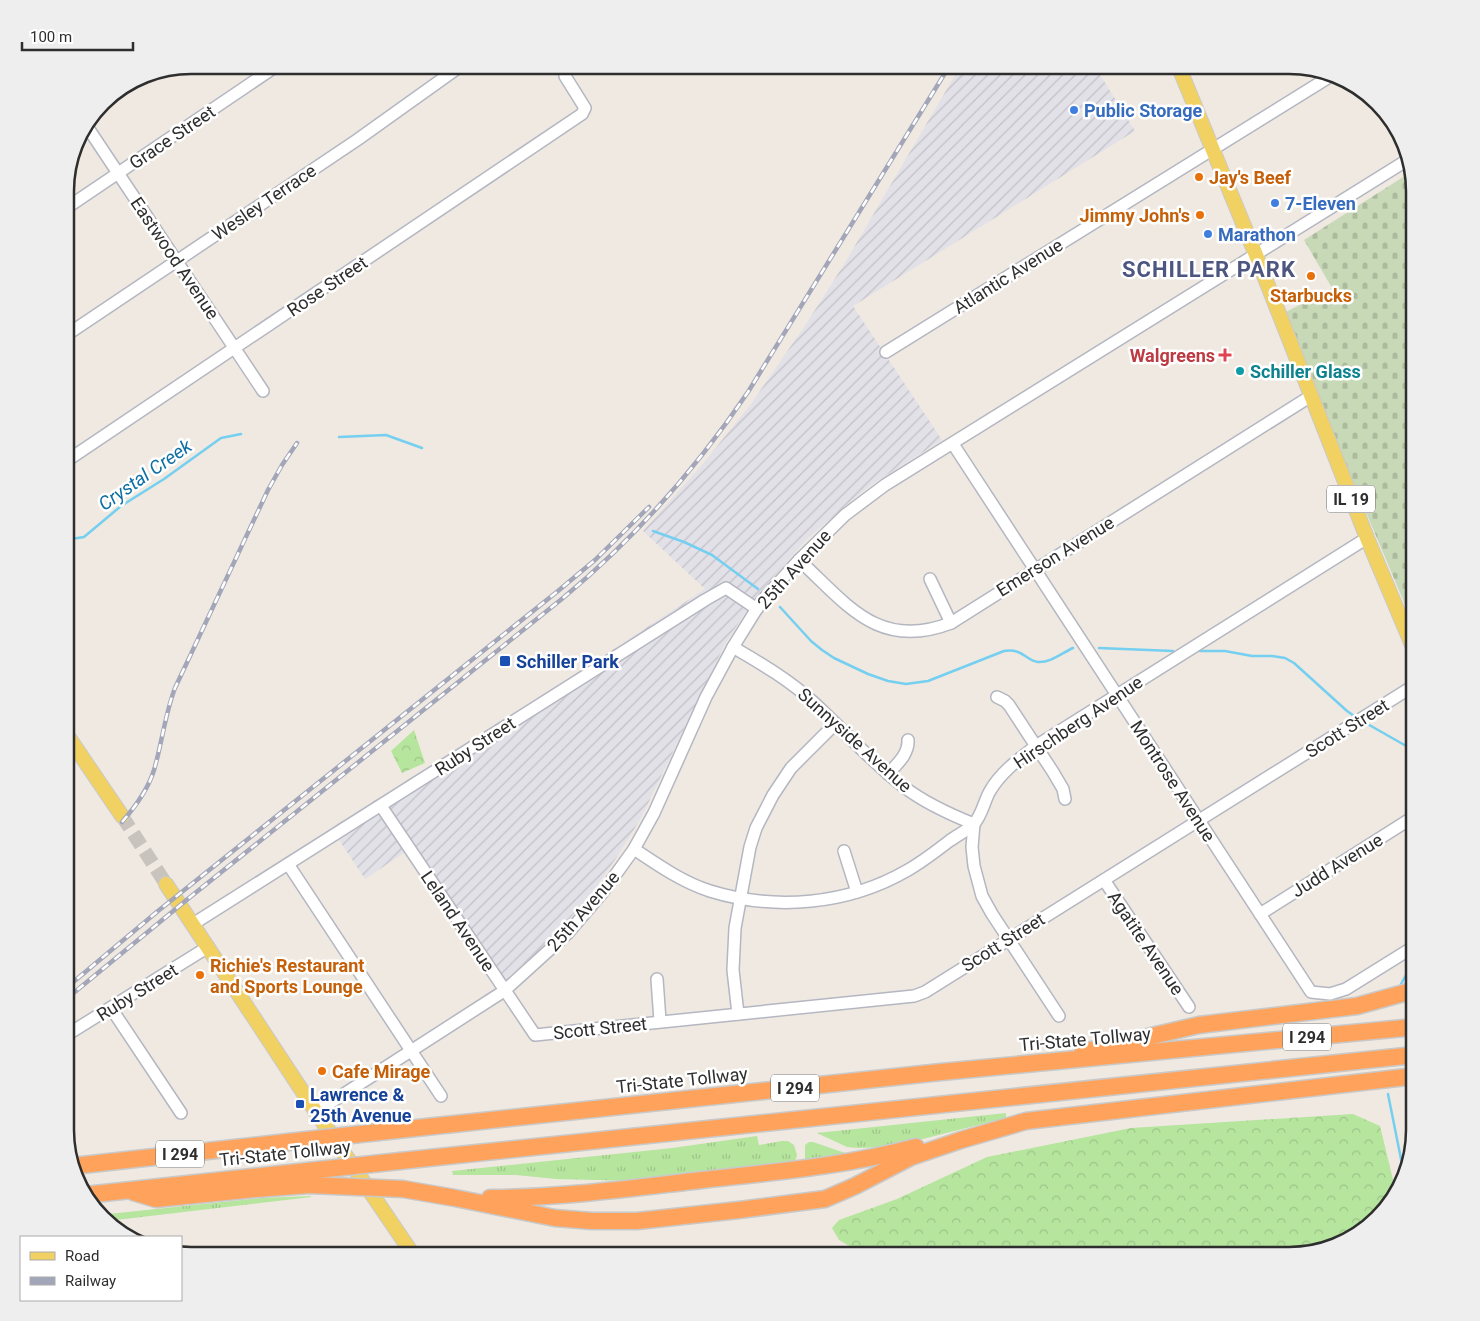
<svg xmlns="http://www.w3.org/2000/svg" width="1480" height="1321" font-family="Roboto,sans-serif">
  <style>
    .industrial { fill: url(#industrial-furrows) }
    .grass { fill: url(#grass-tufts) }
    .forest { fill: url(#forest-crowns) }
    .cemetery { fill: url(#cemetery-stones) }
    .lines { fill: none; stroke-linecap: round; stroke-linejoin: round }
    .stream { stroke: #75cff0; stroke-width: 2.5 }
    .major-tunnel { stroke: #c8c4bd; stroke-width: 14; stroke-dasharray: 14 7; stroke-linecap: butt }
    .minor-casing { stroke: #b4b7c1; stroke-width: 14 }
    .major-casing { stroke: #c9c9c9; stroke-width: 16 }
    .highway-casing { stroke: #c9c9c9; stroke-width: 19 }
    .minor { stroke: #fff; stroke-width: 11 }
    .major { stroke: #f2d163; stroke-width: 14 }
    .highway { stroke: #ffa35c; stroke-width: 16 }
    .rail-casing { stroke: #a3a6b8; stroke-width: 4.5 }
    .rail { stroke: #fff; stroke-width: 2.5; stroke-dasharray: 8; stroke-linecap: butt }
    .highway-bridge-casing { stroke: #c9c9c9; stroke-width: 19; stroke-linecap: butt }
    .highway-bridge { stroke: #ffa35c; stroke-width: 16 }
    .shop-dot { fill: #3f7fe0; stroke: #fff; stroke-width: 2 }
    .food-dot { fill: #e8710a; stroke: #fff; stroke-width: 2 }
    .health-dot { fill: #e0444e; stroke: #fff; stroke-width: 2 }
    .culture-dot { fill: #0f9aa8; stroke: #fff; stroke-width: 2 }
    .transit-dot { fill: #1a4fb4; stroke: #fff; stroke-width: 2 }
    .labels { text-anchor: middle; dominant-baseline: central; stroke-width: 5; stroke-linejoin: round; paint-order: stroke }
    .shield { fill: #fff; stroke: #6d6d6d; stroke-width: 1 }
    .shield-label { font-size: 16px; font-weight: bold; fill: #2e2e2e }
    .shop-label { font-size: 18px; font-weight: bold; fill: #366cbe; stroke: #fff; text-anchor: start }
    .street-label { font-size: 18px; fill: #2e2e2e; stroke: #fff }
    .food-label { font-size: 18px; font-weight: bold; fill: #c56008; stroke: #fff; text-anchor: start }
    .health-label { font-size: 18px; font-weight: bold; fill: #be3a42; stroke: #fff; text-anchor: end }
    .culture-label { font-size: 18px; font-weight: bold; fill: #0d838f; stroke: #fff; text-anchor: start }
    .transit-label { font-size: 18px; font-weight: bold; fill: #164399; stroke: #fff; text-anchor: start }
    .water-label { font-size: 19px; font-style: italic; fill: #0d6fa3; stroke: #fff }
    .district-label { font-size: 22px; font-weight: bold; letter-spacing: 1px; fill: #4d5680; stroke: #fff }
    .rim { fill: none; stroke: #2e2e2e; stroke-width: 2.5 }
  </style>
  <defs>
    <pattern id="industrial-furrows" width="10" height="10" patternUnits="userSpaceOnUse" patternTransform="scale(1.25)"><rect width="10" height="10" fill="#e3e1e8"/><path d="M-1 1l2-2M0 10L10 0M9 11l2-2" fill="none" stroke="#c3c1c7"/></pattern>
    <pattern id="grass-tufts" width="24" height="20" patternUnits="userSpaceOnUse" patternTransform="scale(1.25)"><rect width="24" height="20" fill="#b6e59e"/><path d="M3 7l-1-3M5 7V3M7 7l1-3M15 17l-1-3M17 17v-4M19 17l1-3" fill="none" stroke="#9dc588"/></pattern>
    <pattern id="forest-crowns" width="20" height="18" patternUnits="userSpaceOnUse" patternTransform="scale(1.25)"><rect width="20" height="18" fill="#b6e59e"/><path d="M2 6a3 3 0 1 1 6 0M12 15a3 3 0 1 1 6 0" fill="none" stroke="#9dc588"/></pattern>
    <pattern id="cemetery-stones" width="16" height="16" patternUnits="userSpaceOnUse" patternTransform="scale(1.25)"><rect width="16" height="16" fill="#c8d9b8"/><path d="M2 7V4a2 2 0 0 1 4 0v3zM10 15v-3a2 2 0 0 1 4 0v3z" fill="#acbb9e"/></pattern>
  </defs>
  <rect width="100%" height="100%" fill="#efe9e1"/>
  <path class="industrial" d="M961,65H1094L1135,131L853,306L942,440L874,483L852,500L806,540L774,576L745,613L725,644L641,818L619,854L597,886L573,915L542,948L501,983L410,849L365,879L331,828L599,659L705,589L643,531L701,466L751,404L806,324L846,261Z"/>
  <g class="grass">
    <path d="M1006,1113V1118L907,1143L886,1147L858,1148L847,1147L817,1133Z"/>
    <path d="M757,1136L759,1145L782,1141H788L794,1145L797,1155L796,1159L791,1163L634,1181L556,1179L516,1175H453L452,1171L672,1148Z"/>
    <path d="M809,1142H813L854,1156L805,1162V1145Z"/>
    <path d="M311,1196V1197L116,1220L118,1230L102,1219L99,1215L261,1198Z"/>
  </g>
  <g class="forest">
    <path d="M414,730L425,763L402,773L391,751Z"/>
    <path d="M1353,1114L1380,1126L1396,1192L1378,1219L1337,1246L1289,1256H867L839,1240L832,1228L839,1220L897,1199L987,1157L1131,1128Z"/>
  </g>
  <path class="cemetery" d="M1411,172L1415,191V628L1282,314L1332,288L1304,240Z"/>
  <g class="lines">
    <g class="stream">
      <path d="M339,437L386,435L422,448"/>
      <path d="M653,531L684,542L712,555L758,589"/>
      <path d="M65,540L84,537L121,506L164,479L221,438L241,434"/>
      <path d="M780,607L811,641L822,650L834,658L868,674L888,681L906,684L928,681L1004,651C1023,648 1025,660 1038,662C1050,663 1062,653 1073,648"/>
      <path d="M1099,648L1173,651"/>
      <path d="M1200,651H1225L1252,656H1272L1285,658L1294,663L1347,711L1357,718"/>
      <path d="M1364,722L1415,751"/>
      <path d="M1401,984L1406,975L1415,969"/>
      <path d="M1388,1094L1405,1179"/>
    </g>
    <path class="major-tunnel" d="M122,816L166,884"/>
    <defs>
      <g id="minor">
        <path d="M86,125L263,391"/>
        <path d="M65,209L278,65"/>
        <path d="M65,336L357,140L462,65"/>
        <path d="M886,352L1334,74"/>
        <path d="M953,444L1311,992L1330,994L1346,989L1415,946"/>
        <path d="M65,462L582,114L585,108L565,76V65"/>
        <path d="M799,560C847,604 878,651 951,623L1311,396"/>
        <path d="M930,579L951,623"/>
        <path d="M733,647C760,663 788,679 812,701C843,729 870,761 904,787C925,803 949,814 974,824L972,847L974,866L982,896L992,914L1059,1016"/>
        <path d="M997,697L1005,701L1009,705L1053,772L1063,789L1065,799"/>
        <path d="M888,774C897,764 909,754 908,740"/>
        <path d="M381,806L535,1035L914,996L925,992L1415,685"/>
        <path d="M634,849C658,865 682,882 710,891C775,911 848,905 908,870C922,862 935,852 948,842C956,836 966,831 973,825C982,816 984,801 990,791C1001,772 1019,759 1036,746L1367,538"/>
        <path d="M844,851L857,892"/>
        <path d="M288,864L441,1096"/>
        <path d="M1104,880L1189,1007"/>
        <path d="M1260,914L1415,816"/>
        <path d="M193,924L705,600L726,588L757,609"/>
        <path d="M657,979L660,1021"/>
        <path d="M111,1008L181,1113"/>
        <path d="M738,1014L733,970L735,928L750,847L756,828L773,795L791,768L835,724"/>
        <path d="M65,1036L208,947"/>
        <path d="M316,1112L504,991L568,933L603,892L634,849L654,813L706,697L733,647L761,602L799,560L845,515L885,485L1409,159"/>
      </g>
      <g id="major">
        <path d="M1178,65L1256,255L1367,538L1415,652"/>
        <path d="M65,732L122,816"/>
        <path d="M166,884L316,1112L414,1256"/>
      </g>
      <g id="highway">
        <path d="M1083,1052L1199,1025L1357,1006L1415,990"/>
        <path d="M379,1132L941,1072L1415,1027"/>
        <path d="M400,1161L1415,1055"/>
        <path d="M73,1166L288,1142"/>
        <path d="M403,1189L455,1198L555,1218L592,1221H637L739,1210L825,1199L855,1186L911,1157L961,1140L1026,1121L1415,1076"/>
        <path d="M133,1192L156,1199L256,1189L309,1185"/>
        <path d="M85,1195L308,1171"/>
        <path d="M490,1198C561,1198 632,1188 702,1180C774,1172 846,1166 916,1147"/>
      </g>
    </defs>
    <use href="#minor" class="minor-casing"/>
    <use href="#major" class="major-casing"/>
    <use href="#highway" class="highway-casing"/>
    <use href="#minor" class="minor"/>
    <use href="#major" class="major"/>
    <use href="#highway" class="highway"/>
    <defs>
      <g id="rail">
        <path d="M122,822C135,807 148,790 154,770C162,743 165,714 175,688L268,490L282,465L297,443"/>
        <path d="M65,989L158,911L558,591L595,560L649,507"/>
        <path d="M65,1000L189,898L563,598C634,539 696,469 748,392L950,65"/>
      </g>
    </defs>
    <use href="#rail" class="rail-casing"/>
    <use href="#rail" class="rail"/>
    <defs>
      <g id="highway-bridge">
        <path d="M288,1142L379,1132"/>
        <path d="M308,1171L400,1161"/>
        <path d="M309,1185L403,1189"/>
      </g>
    </defs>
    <use href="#highway-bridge" class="highway-bridge-casing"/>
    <use href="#highway-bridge" class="highway-bridge"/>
  </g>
  <g class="shop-dot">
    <circle cx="1074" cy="110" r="5"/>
    <circle cx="1275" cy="203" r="5"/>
    <circle cx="1208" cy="234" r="5"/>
  </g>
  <g class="food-dot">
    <circle cx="1199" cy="177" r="5"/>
    <circle cx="1200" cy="215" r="5"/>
    <circle cx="1311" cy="276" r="5"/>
    <circle cx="200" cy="975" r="5"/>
    <circle cx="322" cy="1071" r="5"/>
  </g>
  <path class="health-dot" d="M1222.5 347.5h5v5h5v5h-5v5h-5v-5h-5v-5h5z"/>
  <circle class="culture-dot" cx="1240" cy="371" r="5"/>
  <g class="transit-dot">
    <rect x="499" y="655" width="12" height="12" rx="2.5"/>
    <rect x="295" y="1099" width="10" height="10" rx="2.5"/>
  </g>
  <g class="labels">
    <g class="shield">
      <rect x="1327" y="485.5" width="48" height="27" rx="4"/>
      <rect x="1283" y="1023.5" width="48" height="27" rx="4"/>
      <rect x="771" y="1074.5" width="48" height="27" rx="4"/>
      <rect x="156" y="1140.5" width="48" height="27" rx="4"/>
    </g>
    <g class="shield-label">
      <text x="1351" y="499">IL 19</text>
      <text x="1307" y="1037">I 294</text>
      <text x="795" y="1088">I 294</text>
      <text x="180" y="1154">I 294</text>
    </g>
    <g class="shop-label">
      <text x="1084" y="110">Public Storage</text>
      <text x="1285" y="203">7-Eleven</text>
      <text x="1218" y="234">Marathon</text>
    </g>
    <g class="street-label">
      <text transform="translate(172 137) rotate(-34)">Grace Street</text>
      <text transform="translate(264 202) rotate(-34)">Wesley Terrace</text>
      <text transform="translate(175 258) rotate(56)">Eastwood Avenue</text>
      <text transform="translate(1008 276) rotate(-32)">Atlantic Avenue</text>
      <text transform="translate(327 286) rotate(-34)">Rose Street</text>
      <text transform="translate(1055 556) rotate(-32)">Emerson Avenue</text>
      <text transform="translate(794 569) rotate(-48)">25th Avenue</text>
      <text transform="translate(1078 722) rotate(-34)">Hirschberg Avenue</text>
      <text transform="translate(1347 728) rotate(-32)">Scott Street</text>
      <text transform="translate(855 740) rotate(42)">Sunnyside Avenue</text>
      <text transform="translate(475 746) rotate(-33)">Ruby Street</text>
      <text transform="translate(1173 781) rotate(57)">Montrose Avenue</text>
      <text transform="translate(1337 865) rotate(-32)">Judd Avenue</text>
      <text transform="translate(583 911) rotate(-49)">25th Avenue</text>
      <text transform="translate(458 921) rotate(56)">Leland Avenue</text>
      <text transform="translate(1003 942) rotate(-32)">Scott Street</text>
      <text transform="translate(1146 943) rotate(56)">Agatite Avenue</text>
      <text transform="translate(137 992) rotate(-32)">Ruby Street</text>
      <text transform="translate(600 1028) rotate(-6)">Scott Street</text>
      <text transform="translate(1085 1039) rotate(-5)">Tri-State Tollway</text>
      <text transform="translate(682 1080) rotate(-6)">Tri-State Tollway</text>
      <text transform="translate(285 1153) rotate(-6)">Tri-State Tollway</text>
    </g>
    <g class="food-label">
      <text x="1209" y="177">Jay's Beef</text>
      <text x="1190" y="215" text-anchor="end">Jimmy John's</text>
      <text x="1311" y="295" text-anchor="middle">Starbucks</text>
      <text x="210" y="965">Richie's Restaurant<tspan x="210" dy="21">and Sports Lounge</tspan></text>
      <text x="332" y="1071">Cafe Mirage</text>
    </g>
    <g class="health-label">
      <text x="1215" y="355">Walgreens</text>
    </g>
    <g class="culture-label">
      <text x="1250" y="371">Schiller Glass</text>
    </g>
    <g class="transit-label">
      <text x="516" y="661">Schiller Park</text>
      <text x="310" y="1094">Lawrence &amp;<tspan x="310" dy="21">25th Avenue</tspan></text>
    </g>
    <g class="water-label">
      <text transform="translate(145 475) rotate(-35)">Crystal Creek</text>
    </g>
    <g class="district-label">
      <text x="1209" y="269">SCHILLER PARK</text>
    </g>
  </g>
  <path d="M0 0H1480V1321H0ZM191 74H1289A117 117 0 0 1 1406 191V1130A117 117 0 0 1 1289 1247H191A117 117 0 0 1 74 1130V191A117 117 0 0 1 191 74Z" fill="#eee" fill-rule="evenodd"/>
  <path class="rim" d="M191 74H1289A117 117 0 0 1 1406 191V1130A117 117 0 0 1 1289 1247H191A117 117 0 0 1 74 1130V191A117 117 0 0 1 191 74Z"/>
  <rect x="20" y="1236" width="162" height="65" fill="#ffffff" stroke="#ababab"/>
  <rect x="30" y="1252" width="25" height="8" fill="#f2d163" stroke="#ababab"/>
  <text x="65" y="1261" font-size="15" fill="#2e2e2e">Road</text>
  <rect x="30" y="1277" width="25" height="8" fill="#a3a6b8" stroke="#ababab"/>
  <text x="65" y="1286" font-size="15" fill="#2e2e2e">Railway</text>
  <path d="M22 42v8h111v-8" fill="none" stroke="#2e2e2e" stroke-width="2.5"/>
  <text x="30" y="42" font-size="15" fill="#2e2e2e" stroke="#ffffff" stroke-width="4" paint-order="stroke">100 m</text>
</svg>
